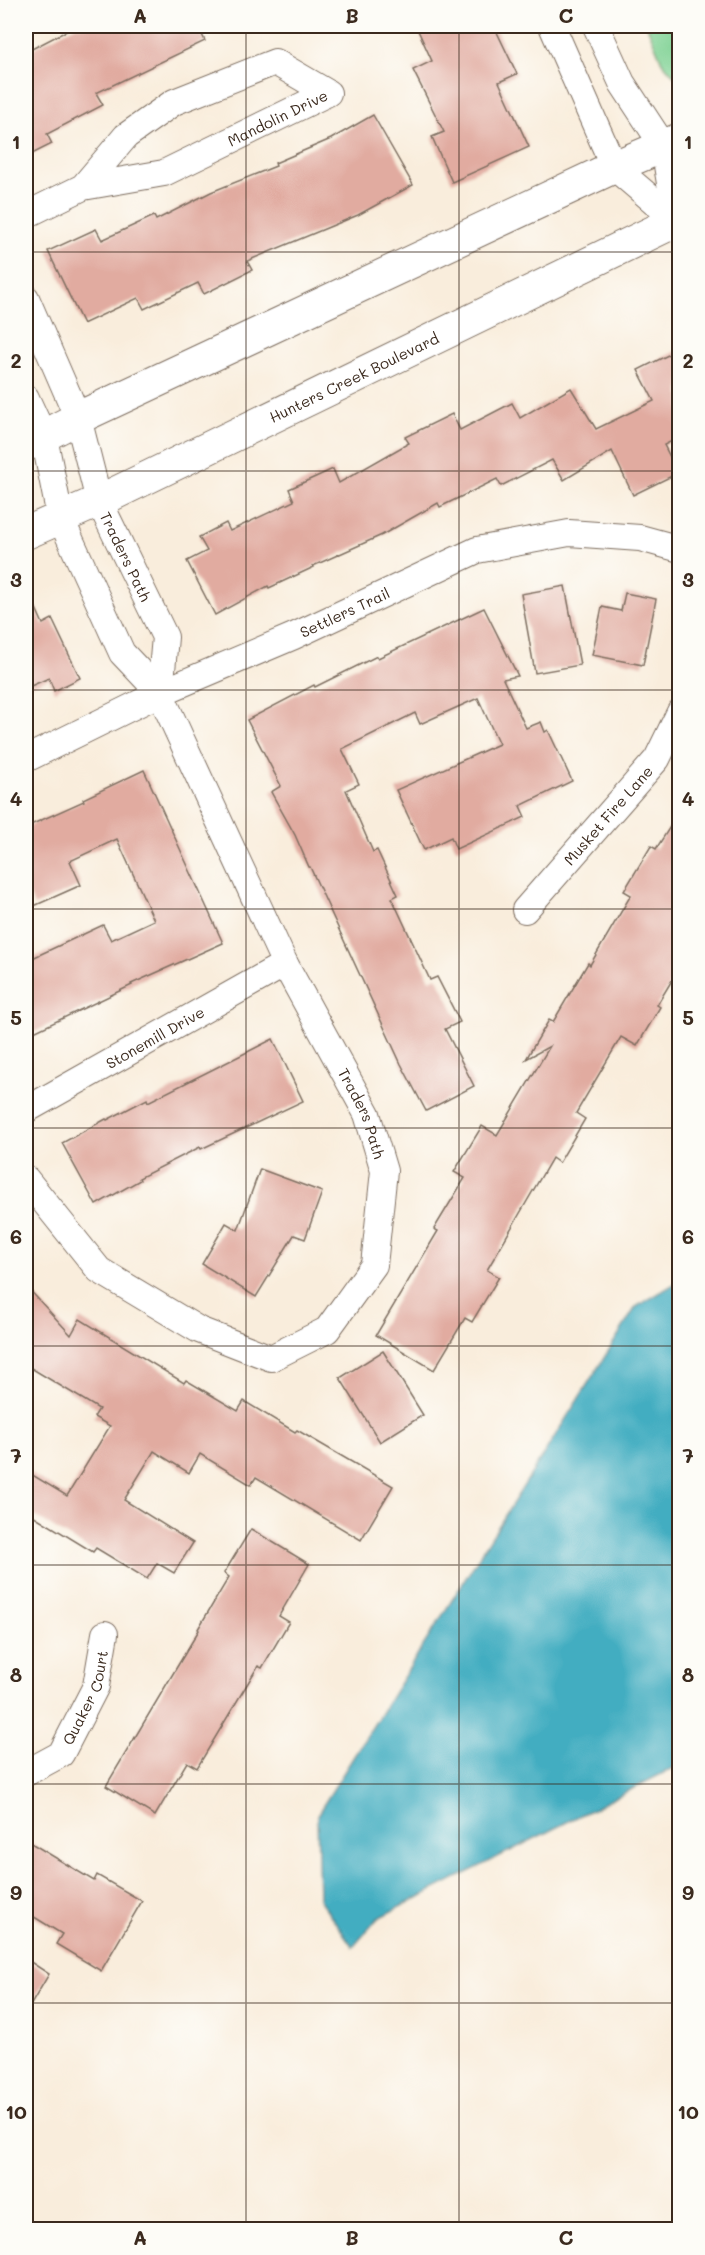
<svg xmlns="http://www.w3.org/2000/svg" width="705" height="2255" font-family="Mali,sans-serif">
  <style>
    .green { fill: #7fd294; stroke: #5d7e59; stroke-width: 1.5 }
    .water { fill: #42adc1; stroke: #3e6c70; stroke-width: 1.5 }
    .building { fill: #e1aba0 }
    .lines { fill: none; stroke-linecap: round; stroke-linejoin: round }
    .minor-casing { stroke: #7e6e60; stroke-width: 28 }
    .tertiary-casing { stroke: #7e6e60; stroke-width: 34 }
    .minor { stroke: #fff; stroke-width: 26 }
    .tertiary { stroke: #fff; stroke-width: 32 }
    .grid { fill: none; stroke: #3b2a1e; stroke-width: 1.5; stroke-opacity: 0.55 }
    .labels { text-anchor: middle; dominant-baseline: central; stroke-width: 4.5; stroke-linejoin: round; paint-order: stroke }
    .street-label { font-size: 15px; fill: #3b2a1e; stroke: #fdfcf7 }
    .neatline { fill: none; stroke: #3b2a1e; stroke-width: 2 }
    .grid-label { font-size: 20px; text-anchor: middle; font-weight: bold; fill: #3b2a1e }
  </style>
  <rect width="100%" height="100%" fill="#fdfcf7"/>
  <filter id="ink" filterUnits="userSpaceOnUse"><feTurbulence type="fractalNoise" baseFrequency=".0167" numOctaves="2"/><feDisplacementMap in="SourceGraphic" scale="12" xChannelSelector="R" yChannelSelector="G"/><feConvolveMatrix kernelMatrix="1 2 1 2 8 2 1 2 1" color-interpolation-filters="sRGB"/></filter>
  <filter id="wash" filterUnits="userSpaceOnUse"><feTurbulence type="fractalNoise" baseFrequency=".008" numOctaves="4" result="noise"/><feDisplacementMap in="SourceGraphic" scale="24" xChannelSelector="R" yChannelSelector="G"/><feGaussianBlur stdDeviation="1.35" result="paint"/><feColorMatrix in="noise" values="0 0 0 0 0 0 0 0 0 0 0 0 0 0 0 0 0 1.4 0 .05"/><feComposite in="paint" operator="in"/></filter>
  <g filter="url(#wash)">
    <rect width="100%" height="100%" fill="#f9eddc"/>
    <path class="green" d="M647,26H679V81L662,62Z"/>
    <path class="water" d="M679,1281V1765L378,1918L353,1947L319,1899L317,1815L636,1307Z"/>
    <g id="blocks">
      <g class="building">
        <path d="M76,26H198L205,41L96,93L103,105L47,134L52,144L26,157V52Z"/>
        <path d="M416,26H494L517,74L499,82L529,147L452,182L432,137L444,132L413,70L432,61Z"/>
        <path d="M373,115L413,185L358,215L247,261L252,270L204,294L198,283L144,309L138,298L83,324L48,251L96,229L102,240L154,216L156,220L211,192L276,166L275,163L331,139Z"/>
        <path d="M680,349V437L664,445L678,473L633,495L612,451L564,480L552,460L501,486L497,479L440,507L438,503L382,535L313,566L314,567L269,588L268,586L215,615L187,561L207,551L199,537L226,523L230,531L294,501L289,489L333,469L339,483L409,443L405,437L452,414L460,430L512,403L520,418L571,388L596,429L654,401L638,370Z"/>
        <path d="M26,586L43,624L52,619L80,678L54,691L49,678L26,688Z"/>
        <path d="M565,586L580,665L535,673L521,594Z"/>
        <path d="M625,593L656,599L643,665L592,655L602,607L621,611Z"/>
        <path d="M484,608L518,676L503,679L526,728L541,722L545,732L548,730L572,781L520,806L525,817L456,849L451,837L424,850L396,790L499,744L478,698L420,724L415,713L342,749L359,784L346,790L373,852L377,850L398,895L392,898L430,980L437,977L460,1022L445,1029L474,1086L426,1111L401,1064L310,867H309L295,835L271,792L281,786L247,720L314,685L315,687L377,656L378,658Z"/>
        <path d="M144,770L223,943L131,984L132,985L32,1033L26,1019V961L103,925L111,940L154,920L117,839L70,861L81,885L34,906L26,886V827L84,801L83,799Z"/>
        <path d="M680,811V967L657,1005L660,1007L637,1046L621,1037L576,1113L585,1119L559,1163L552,1158L487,1270L499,1277L472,1322L465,1318L434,1370L376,1335L438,1231L434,1229L465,1178L454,1172L482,1126L497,1135L550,1046L526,1059L549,1020L553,1022L588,963L590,965L631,895L624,891L651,846L656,849Z"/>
        <path d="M273,1039L303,1101L201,1149L200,1147L139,1178L140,1180L96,1205L62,1143L106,1119L107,1120L147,1099L148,1102Z"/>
        <path d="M260,1169L322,1192L305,1239L294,1235L256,1297L202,1264L226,1223L238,1230Z"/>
        <path d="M26,1286L71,1335L80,1319L184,1383L186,1380L238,1411L244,1401L295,1432L297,1430L393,1486L361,1540L256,1477L251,1485L200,1454L189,1473L154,1451L124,1500L193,1543L174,1573L157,1563L147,1579L96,1548L93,1552L26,1511V1471L67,1496L110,1426L94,1417L99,1409L26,1365Z"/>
        <path d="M383,1351L423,1415L380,1442L340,1378Z"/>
        <path d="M251,1529L309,1564L279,1616L289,1622L262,1668L258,1666L197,1768L187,1762L155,1816L106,1786L199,1630L198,1629L229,1577L224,1573Z"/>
        <path d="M26,1840L94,1881L97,1875L142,1901L101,1971L56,1944L62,1934L26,1912Z"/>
        <path d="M26,1959L49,1974L26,2013Z"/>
      </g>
    </g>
  </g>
  <g filter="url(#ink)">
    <use href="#blocks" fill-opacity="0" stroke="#7e6e60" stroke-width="1.5"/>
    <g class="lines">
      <defs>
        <g id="minor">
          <path d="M552,26L614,167L676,220"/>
          <path d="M596,26L622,83L664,147L676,220"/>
          <path id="s1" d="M26,215L83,187L164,173L328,93L275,62L174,102L126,136L83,187"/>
          <path id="s2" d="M26,298L78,418L99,501L165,637L160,693"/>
          <path id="s3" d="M26,398L44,437L60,517L122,653L160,693L285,964L367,1114L384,1171L374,1265L327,1330L271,1358L199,1330L99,1270L26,1179"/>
          <path id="s4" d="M26,759L160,693L294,636L477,550L569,533L640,538L680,549"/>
          <path id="s5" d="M525,910L657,759L680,712"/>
          <path id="s6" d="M26,1110L285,964"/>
          <path id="s7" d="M26,1773L61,1754L96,1686L105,1634"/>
        </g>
        <g id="tertiary">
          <path d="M26,445L78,418L614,167L680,139"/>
          <path id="s8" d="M26,533L99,501L680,219"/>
        </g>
      </defs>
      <use href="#minor" class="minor-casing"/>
      <use href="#tertiary" class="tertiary-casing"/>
      <use href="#minor" class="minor"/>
      <use href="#tertiary" class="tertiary"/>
    </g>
  </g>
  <path class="grid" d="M246,26V2230M459,26V2230M26,252H680M26,471H680M26,690H680M26,909H680M26,1128H680M26,1346H680M26,1565H680M26,1784H680M26,2003H680"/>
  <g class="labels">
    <g class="street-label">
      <text stroke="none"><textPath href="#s1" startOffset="272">Mandolin Drive</textPath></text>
      <text stroke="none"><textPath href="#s8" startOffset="363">Hunters Creek Boulevard</textPath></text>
      <text stroke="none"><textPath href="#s2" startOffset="278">Traders Path</textPath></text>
      <text stroke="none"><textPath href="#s4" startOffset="351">Settlers Trail</textPath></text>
      <text stroke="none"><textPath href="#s5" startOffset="126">Musket Fire Lane</textPath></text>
      <text stroke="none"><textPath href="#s6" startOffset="148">Stonemill Drive</textPath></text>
      <text stroke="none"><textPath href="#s3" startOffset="796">Traders Path</textPath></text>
      <text stroke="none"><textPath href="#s7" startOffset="102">Quaker Court</textPath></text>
    </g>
  </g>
  <rect width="705" height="2255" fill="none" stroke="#fdfcf7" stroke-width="66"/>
  <rect x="33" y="33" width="639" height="2189" class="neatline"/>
  <g class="grid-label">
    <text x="140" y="23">A</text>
    <text x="352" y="23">B</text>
    <text x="566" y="23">C</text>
    <text x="16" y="149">1</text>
    <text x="688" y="149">1</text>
    <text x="16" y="368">2</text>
    <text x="688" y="368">2</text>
    <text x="16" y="587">3</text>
    <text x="688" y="587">3</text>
    <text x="16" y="806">4</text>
    <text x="688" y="806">4</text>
    <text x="16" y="1025">5</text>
    <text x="688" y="1025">5</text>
    <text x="16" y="1244">6</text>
    <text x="688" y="1244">6</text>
    <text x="16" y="1463">7</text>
    <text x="688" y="1463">7</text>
    <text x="16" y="1682">8</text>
    <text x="688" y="1682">8</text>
    <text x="16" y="1900">9</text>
    <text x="688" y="1900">9</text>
    <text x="16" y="2119">10</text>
    <text x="688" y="2119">10</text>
    <text x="140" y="2245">A</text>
    <text x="352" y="2245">B</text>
    <text x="566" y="2245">C</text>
  </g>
</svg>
